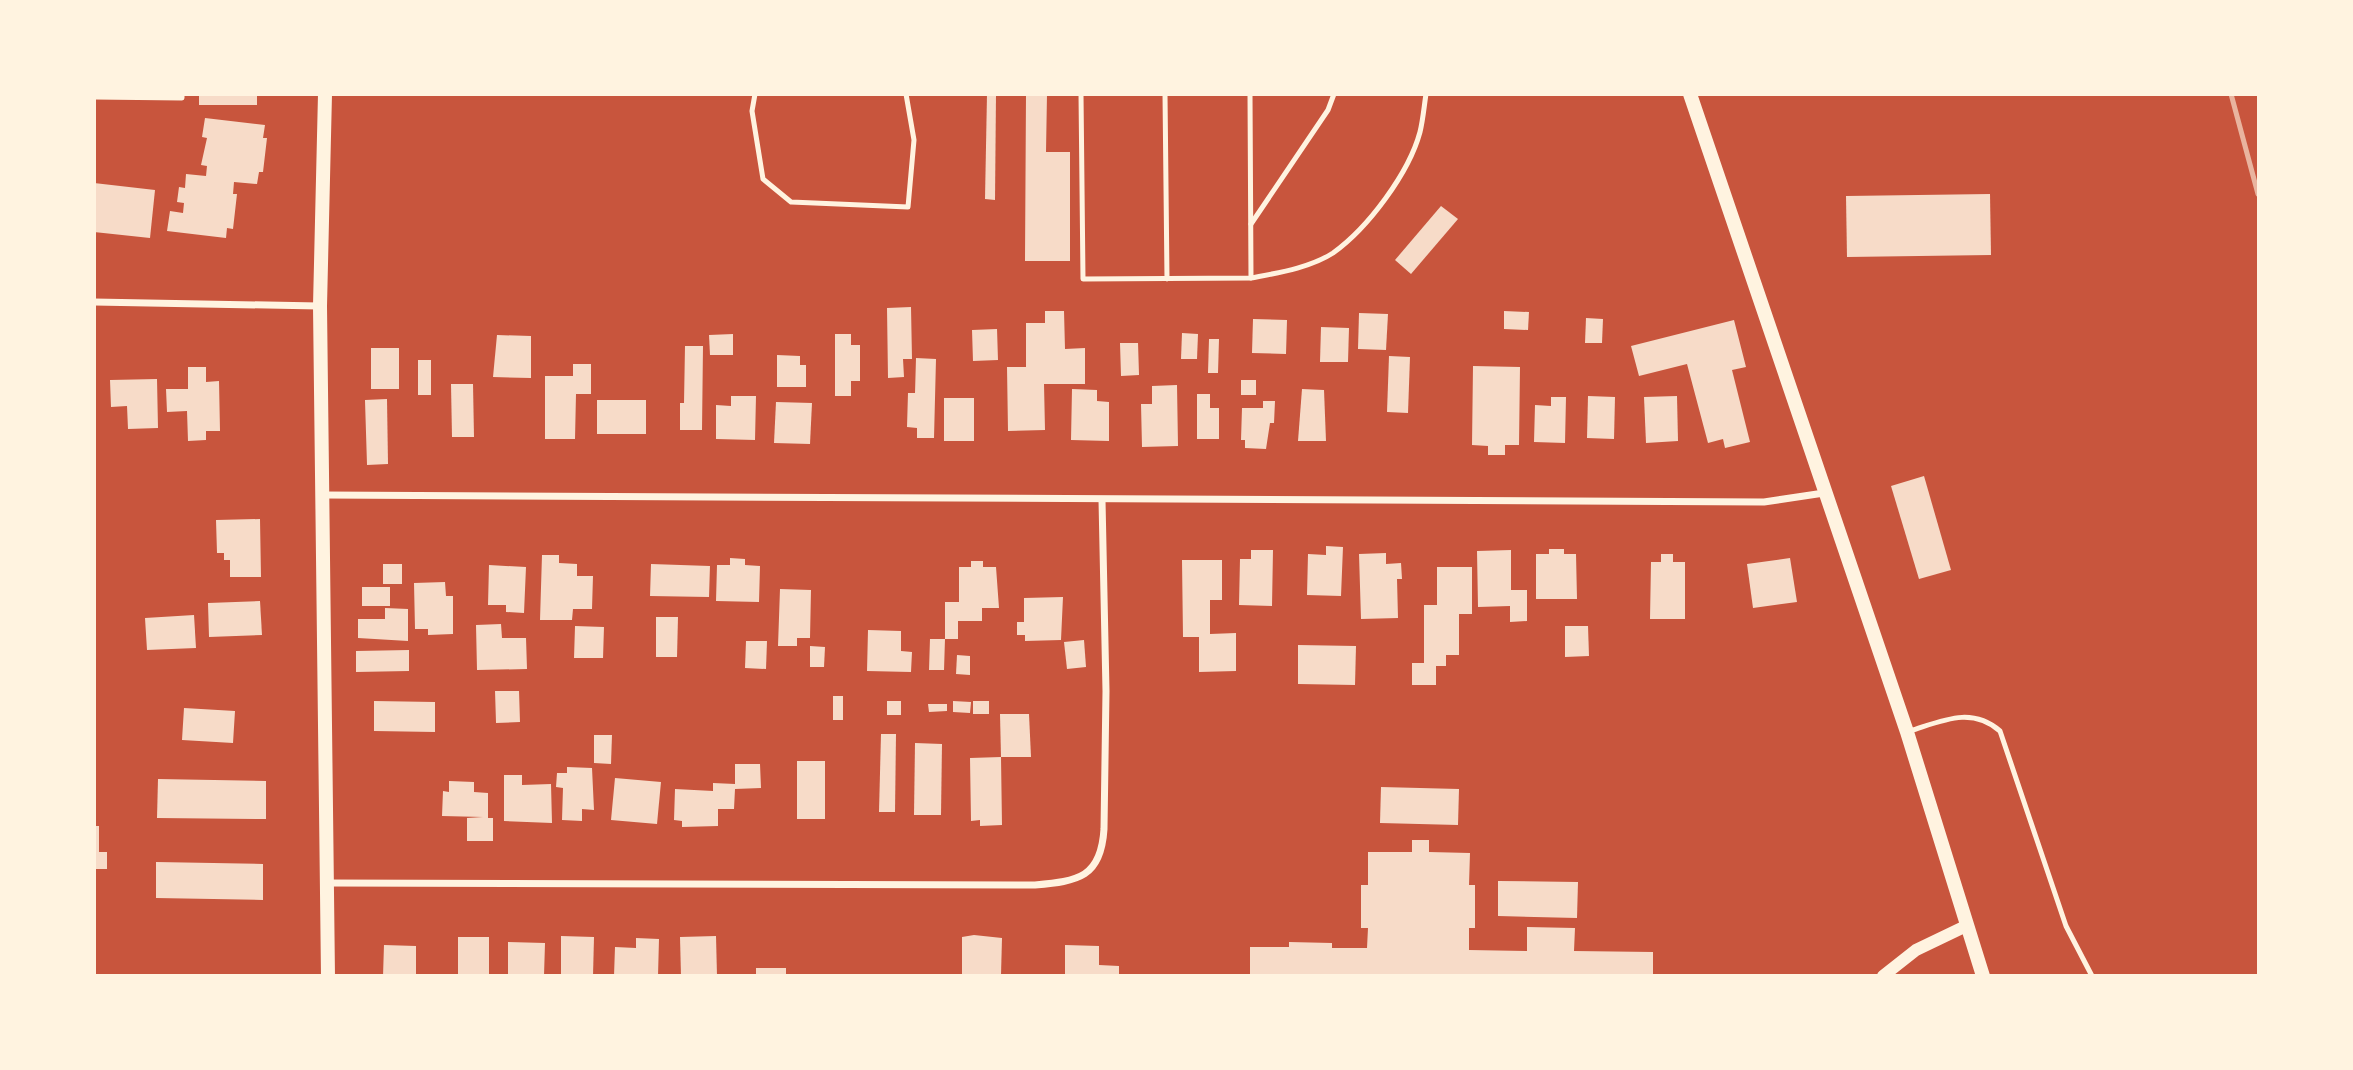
<svg xmlns="http://www.w3.org/2000/svg" width="2353" height="1070" font-family="Lato,sans-serif">
  <style>
    .building { fill: #f7dbc8 }
    .lines { fill: none; stroke-linecap: round; stroke-linejoin: round }
    .service { stroke: #fff3e0; stroke-width: 5 }
    .minor { stroke: #fff3e0; stroke-width: 7 }
    .tertiary { stroke: #fff3e0; stroke-width: 12 }
    .secondary { stroke: #fff3e0; stroke-width: 14 }
    .rail { stroke: #e9b49f; stroke-width: 5 }
  </style>
  <rect width="100%" height="100%" fill="#c8553d"/>
  <g class="building">
    <rect x="199" y="94" width="58" height="11"/>
    <path d="M987,94H996L995,200L985,199Z"/>
    <path d="M1026,94H1047L1046,152H1070V261H1025Z"/>
    <path d="M205,118L265,125L263,138H267L263,172H259L257,184L234,182L233,194H237L233,229L227,228L226,238L167,231L170,211L183,213L184,203L177,202L179,187L185,188L186,174L206,176L207,166L201,165L207,138L202,137Z"/>
    <path d="M94,183L155,190L150,238L94,232Z"/>
    <path d="M1990,194L1991,255L1847,257L1846,196Z"/>
    <path d="M1441,206L1458,219L1411,274L1395,260Z"/>
    <path d="M911,307L912,359H903L904,377L888,378L887,308Z"/>
    <path d="M1045,311H1064L1065,349L1085,348V384H1044L1045,430L1008,431L1007,367H1026V323H1045Z"/>
    <path d="M1504,311L1529,312L1528,330L1504,329Z"/>
    <path d="M1359,313L1388,314L1386,350L1358,349Z"/>
    <path d="M1586,318L1603,319L1602,343H1585Z"/>
    <path d="M1253,319L1287,320L1286,354L1252,353Z"/>
    <path d="M1734,320L1746,367L1732,370L1750,442L1725,448L1723,439L1708,443L1687,364L1639,376L1631,346Z"/>
    <path d="M1321,327L1349,328L1348,362H1320Z"/>
    <path d="M997,329L998,360L973,361L972,330Z"/>
    <path d="M1182,333L1198,334L1197,359H1181Z"/>
    <path d="M733,334V355H710L709,335Z"/>
    <path d="M835,334H851V345H860V381H851V396H835Z"/>
    <path d="M497,335L531,336V378L493,377Z"/>
    <path d="M1209,339H1219L1218,373H1208Z"/>
    <path d="M1120,343H1138L1139,375L1121,376Z"/>
    <path d="M685,346H703L702,430H680V403H684Z"/>
    <rect x="371" y="348" width="28" height="41"/>
    <path d="M777,355L800,356V365H806V387H777Z"/>
    <path d="M1389,356L1410,357L1408,413L1387,412Z"/>
    <path d="M916,358L936,359L934,438H917V428L907,427L908,393H915Z"/>
    <rect x="418" y="360" width="13" height="35"/>
    <path d="M573,364H591V394H576L575,439H545V376H573Z"/>
    <path d="M1473,366L1520,367L1519,445H1505V455H1488V446L1472,445Z"/>
    <path d="M188,367H206V382L219,381L220,431H206V440L188,441L187,411L167,412L166,389H188Z"/>
    <path d="M157,379L158,428L128,429L127,406L111,407L110,380Z"/>
    <rect x="1241" y="380" width="15" height="15"/>
    <path d="M451,384H473L474,437H452Z"/>
    <path d="M1177,385L1178,446L1142,447L1141,404H1152V386Z"/>
    <path d="M1072,389L1097,390V401L1109,402V441L1071,440Z"/>
    <path d="M1302,389L1324,390L1326,441H1298Z"/>
    <path d="M1197,394H1210V408H1219V439H1197Z"/>
    <path d="M731,396H756L755,440L716,439V405L731,406Z"/>
    <path d="M1588,396L1615,397L1614,439L1587,438Z"/>
    <path d="M1677,396L1678,441L1646,443L1644,397Z"/>
    <path d="M1551,397H1566L1565,443L1534,442L1535,405L1551,406Z"/>
    <rect x="944" y="398" width="30" height="43"/>
    <path d="M387,399L388,464L367,465L365,400Z"/>
    <rect x="597" y="400" width="49" height="34"/>
    <path d="M1263,401H1275L1274,423H1270L1266,449L1245,448V440H1241L1242,408H1263Z"/>
    <path d="M776,402L812,403L810,444L774,443Z"/>
    <path d="M1924,476L1951,570L1919,579L1891,486Z"/>
    <path d="M260,519L261,577H230V560H224V553H217L216,520Z"/>
    <path d="M1326,546L1343,547L1341,596L1307,595L1308,554L1326,555Z"/>
    <path d="M1549,549H1564V554H1576L1577,599H1536V554H1549Z"/>
    <path d="M1251,550H1273L1272,606L1239,605L1240,559H1251Z"/>
    <path d="M1511,550V590H1527V621L1510,622V606L1478,607L1477,551Z"/>
    <path d="M1386,553V564L1401,563L1402,579H1397L1398,618L1361,619L1359,554Z"/>
    <path d="M1661,554H1673V562H1685V619H1650L1651,562H1661Z"/>
    <path d="M542,555H559V563L577,564V576H593L592,609H573L572,620H540Z"/>
    <path d="M730,558L745,559V565L760,566L759,602L716,601L717,565H730Z"/>
    <path d="M1790,558L1797,602L1753,608L1747,564Z"/>
    <path d="M1182,560H1222V600H1210V634L1236,633V671L1199,672V637H1183Z"/>
    <path d="M971,561H983V567H996L999,608H982V621H958V639H945V602H959V567H971Z"/>
    <rect x="383" y="564" width="19" height="20"/>
    <path d="M651,564L710,566L709,597L650,596Z"/>
    <path d="M489,565L526,567L524,613L506,612V605H488Z"/>
    <path d="M1437,567H1472V614H1459V655H1446V666H1436V685H1412V663H1424V605H1437Z"/>
    <path d="M445,582L446,596H453V634L428,635V629H415L414,583Z"/>
    <rect x="362" y="587" width="28" height="19"/>
    <path d="M780,589L811,590L810,638H797V646H778Z"/>
    <path d="M1063,597L1061,640L1025,641V635H1017V622H1024V598Z"/>
    <path d="M260,601L262,635L209,637L208,603Z"/>
    <path d="M385,608L408,609V641L358,638V619H385Z"/>
    <path d="M194,615L196,648L147,650L145,618Z"/>
    <path d="M656,617H678L677,657H656Z"/>
    <path d="M501,624L502,638H526L527,669L477,670L476,625Z"/>
    <path d="M575,626L604,627L603,658H574Z"/>
    <path d="M1565,626H1588L1589,656L1565,657Z"/>
    <path d="M868,630L901,631V651L912,652L911,672L867,671Z"/>
    <path d="M930,639H945L944,670H929Z"/>
    <path d="M1084,640L1086,667L1067,669L1064,642Z"/>
    <path d="M746,641H767L766,669L745,668Z"/>
    <path d="M1298,645L1356,646L1355,685L1298,684Z"/>
    <path d="M810,646L825,647L824,667H810Z"/>
    <path d="M409,650V671L356,672V651Z"/>
    <path d="M957,655L970,656V675L956,674Z"/>
    <path d="M495,691H519L520,722L496,723Z"/>
    <rect x="833" y="696" width="10" height="24"/>
    <path d="M374,701L435,702V732L374,731Z"/>
    <rect x="887" y="701" width="14" height="14"/>
    <path d="M953,701L971,702L970,713L953,712Z"/>
    <rect x="973" y="701" width="16" height="13"/>
    <path d="M928,704H947V711L929,712Z"/>
    <path d="M184,708L235,711L233,743L182,740Z"/>
    <path d="M1000,714H1029L1031,757H1001Z"/>
    <path d="M881,734H896L895,812H879Z"/>
    <path d="M594,735H612L611,764L594,763Z"/>
    <path d="M915,743L942,744L941,815H914Z"/>
    <path d="M1001,757L1002,825L980,826V820L971,821L970,758Z"/>
    <rect x="797" y="761" width="28" height="58"/>
    <path d="M735,764H760L761,788L735,789L734,809H718V826L682,827V821L674,820L675,789L713,791V783L735,784Z"/>
    <path d="M567,767L592,768L594,810L582,809V821L562,820L563,788L556,787L557,773H567Z"/>
    <path d="M504,775H522V785L551,784L552,823L504,821Z"/>
    <path d="M615,778L661,782L657,824L611,820Z"/>
    <path d="M158,779L266,781V819L157,818Z"/>
    <path d="M449,781L474,782V792L488,793V818H493V841H467V818L483,817L442,816L443,791L449,792Z"/>
    <path d="M1381,787L1459,789L1458,825L1380,823Z"/>
    <path d="M94,826H99V852H107V869H94Z"/>
    <path d="M1412,840H1429V852L1470,853L1469,885H1475V928H1469V950L1527,951V927L1575,928L1574,951L1653,952V976H1250V947H1289V942L1332,943V948H1367L1368,928H1361V885H1368V852H1412Z"/>
    <path d="M156,862L263,864V900L156,898Z"/>
    <path d="M1498,881L1578,882L1577,918L1498,916Z"/>
    <path d="M974,935L1002,938L1001,975L962,976V937Z"/>
    <path d="M561,936L594,937L593,976H561Z"/>
    <path d="M716,936L717,976H681L680,937Z"/>
    <rect x="458" y="937" width="31" height="39"/>
    <path d="M636,938L659,939L658,976H614L615,947L636,948Z"/>
    <path d="M508,942L545,943L544,976H508Z"/>
    <path d="M384,945L416,946V976H383Z"/>
    <path d="M1065,945L1099,946V965L1119,966V976H1065Z"/>
    <rect x="756" y="968" width="30" height="8"/>
  </g>
  <g class="lines">
    <g class="service">
      <path d="M755,94L752,111L763,179L791,202L908,207L914,140L906,94"/>
      <path d="M1081,94L1083,279L1251,278L1250,94"/>
      <path d="M1165,94L1167,279"/>
      <path d="M94,97L182,98V94"/>
      <path d="M1251,224L1328,110L1334,94"/>
      <path d="M1251,278C1277,273 1310,268 1333,253C1368,228 1409,173 1420,132C1423,120 1424,107 1426,94"/>
      <path d="M1910,731C1942,721 1971,706 2000,731L2066,926L2092,976"/>
    </g>
    <g class="minor">
      <path d="M94,302L319,306"/>
      <path d="M324,495L1764,502L1824,493"/>
      <path d="M327,883L1035,885C1078,881 1101,878 1104,829L1106,691L1102,500"/>
    </g>
    <path class="tertiary" d="M1883,976L1916,950L1966,926"/>
    <g class="secondary">
      <path d="M325,94L320,306L328,976"/>
      <path d="M1690,94L1907,732L1983,976"/>
    </g>
    <path class="rail" d="M2231,94L2258,194"/>
  </g>
  <rect width="2353" height="1070" fill="none" stroke="#fff3e0" stroke-width="192"/>
</svg>
